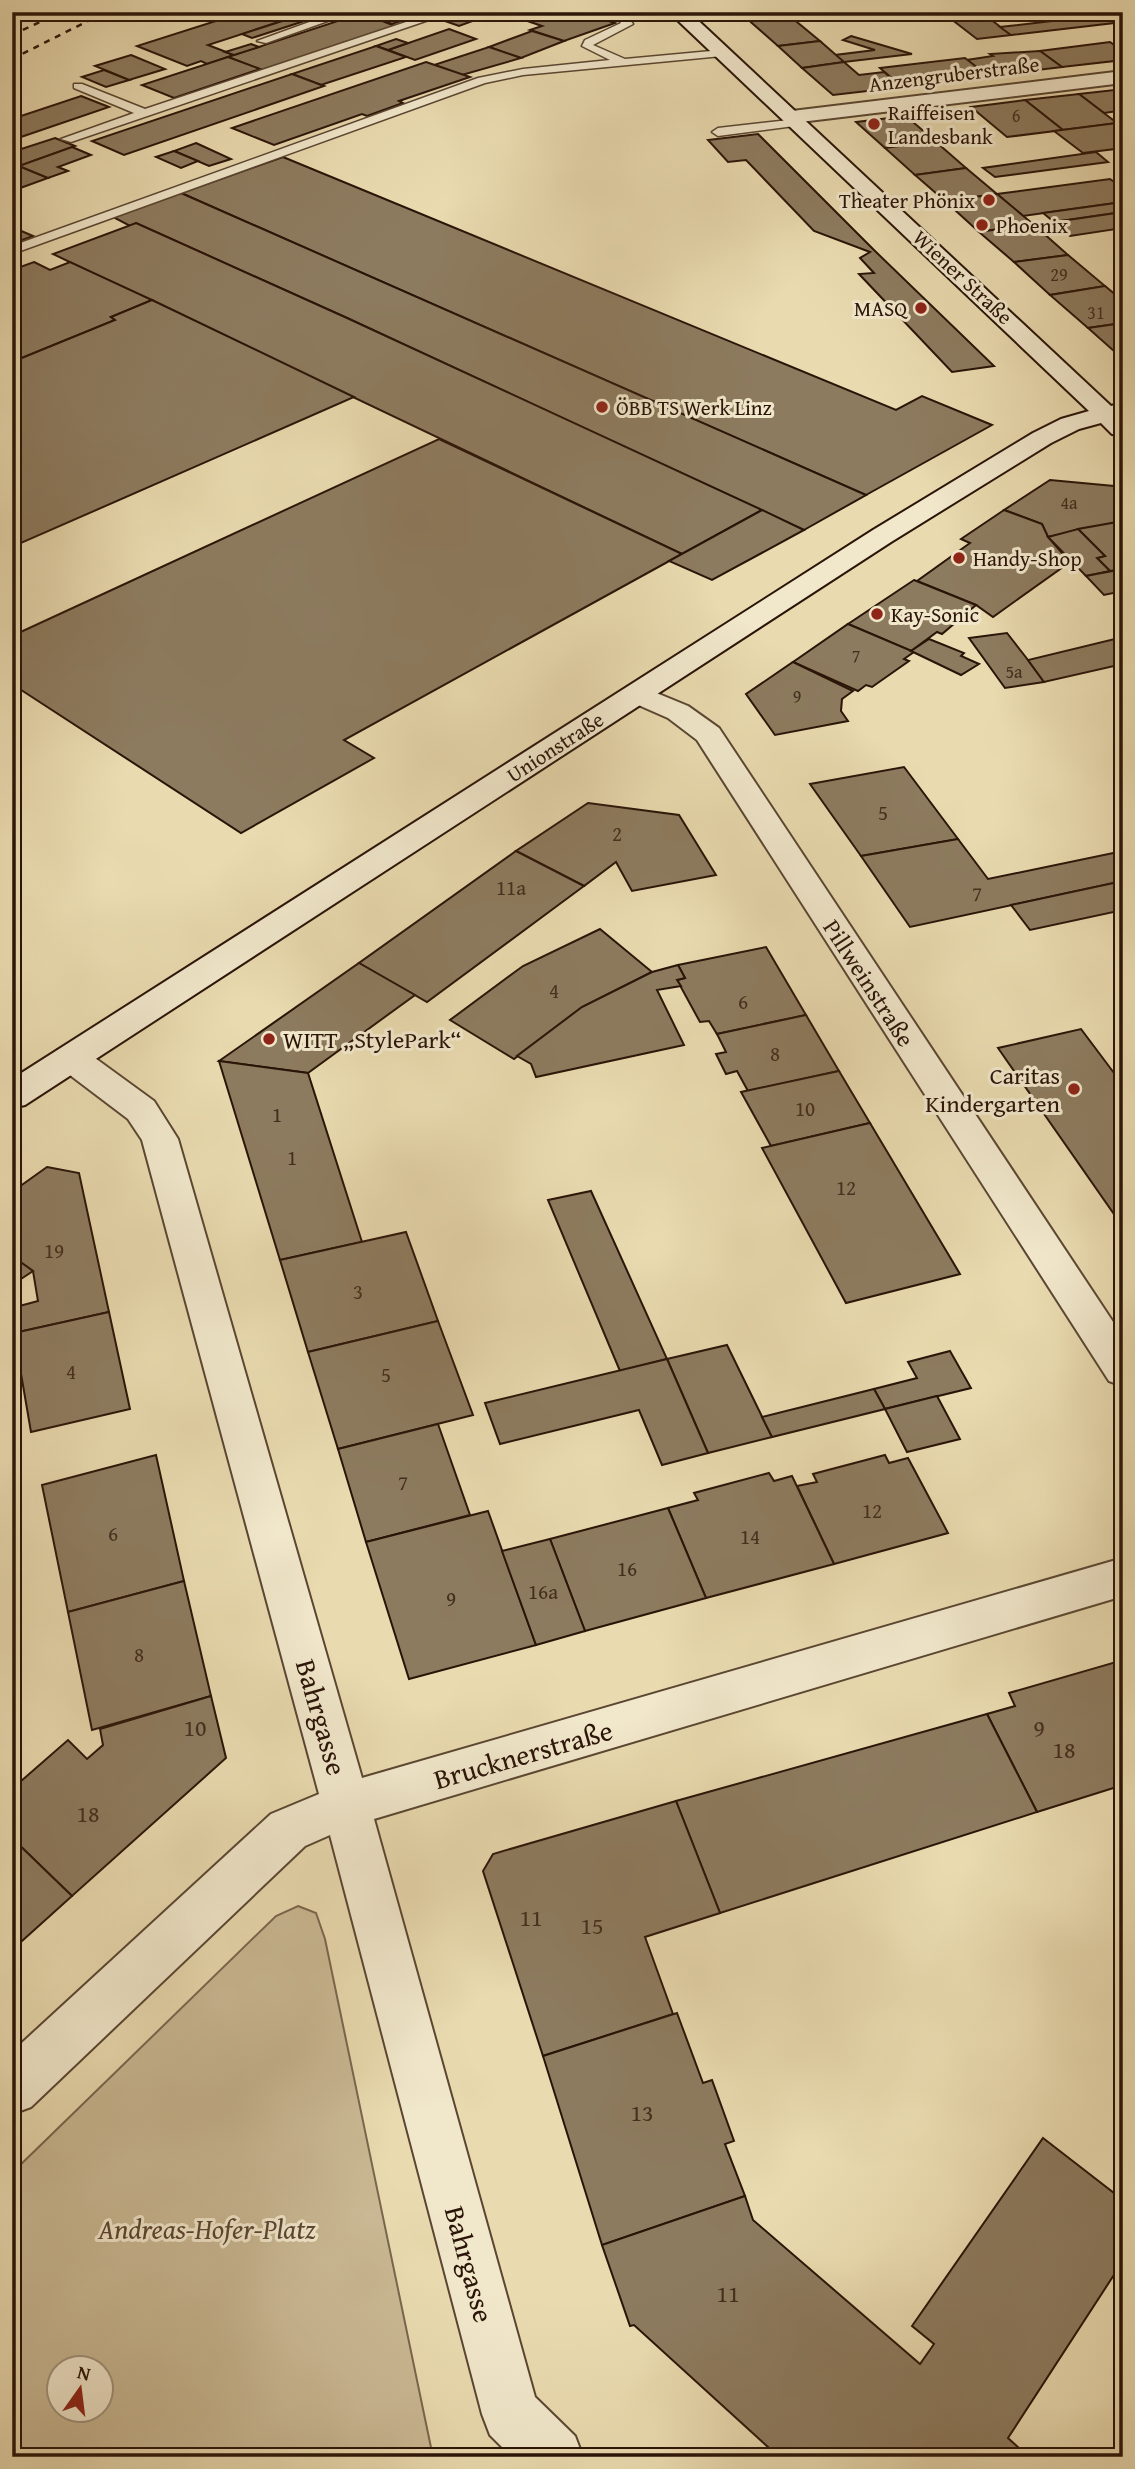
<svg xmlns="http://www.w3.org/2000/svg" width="1135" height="2469" font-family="'Gentium Book Plus',serif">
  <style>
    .green { fill: #c9b893; stroke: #7a664e; stroke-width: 2; fill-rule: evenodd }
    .building { fill: #8d7b5f; stroke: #2a1408; stroke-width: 2 }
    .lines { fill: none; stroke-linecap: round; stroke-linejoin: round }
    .service-casing { stroke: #5a4632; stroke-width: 3 }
    .minor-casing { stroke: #5a4632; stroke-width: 4 }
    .secondary-casing { stroke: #2a1408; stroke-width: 4 }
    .service { fill: #f1e7cb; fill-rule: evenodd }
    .minor { fill: #f1e7cb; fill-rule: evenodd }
    .secondary { fill: #f1e7cb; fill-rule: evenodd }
    .rail { stroke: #2a1408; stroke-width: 2.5; stroke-dasharray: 6 6; stroke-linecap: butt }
    .poi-dot { fill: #8f2418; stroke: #f1e7cb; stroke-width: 2.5 }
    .labels { text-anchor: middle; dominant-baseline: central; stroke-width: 6; stroke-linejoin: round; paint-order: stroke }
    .far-number-label { font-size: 18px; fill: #432e1e }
    .far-street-label { font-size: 21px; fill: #2a1408; stroke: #f1e7cb }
    .far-poi-label { font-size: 21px; fill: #2a1408; stroke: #f1e7cb; text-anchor: start }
    .number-label { font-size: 21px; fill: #432e1e }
    .street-label { font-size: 24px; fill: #2a1408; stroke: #f1e7cb }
    .poi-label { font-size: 24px; fill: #2a1408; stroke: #f1e7cb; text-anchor: start }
    .near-number-label { font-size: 24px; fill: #432e1e }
    .near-street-label { font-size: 28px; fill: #2a1408; stroke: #f1e7cb }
    .near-park-label { font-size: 28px; font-style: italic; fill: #5a4532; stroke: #f1e7cb }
  </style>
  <rect width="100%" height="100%" fill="#e9daaf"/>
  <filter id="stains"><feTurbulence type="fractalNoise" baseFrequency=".00286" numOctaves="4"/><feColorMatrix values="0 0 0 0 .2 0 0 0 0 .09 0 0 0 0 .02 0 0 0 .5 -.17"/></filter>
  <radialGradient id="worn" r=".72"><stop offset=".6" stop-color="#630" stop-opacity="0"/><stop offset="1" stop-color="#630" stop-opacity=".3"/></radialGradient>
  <path class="green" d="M298,1906L316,1913L325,1939L433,2457H12V2173L276,1916ZM60,2368H102V2410H60Z"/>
  <g class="building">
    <path d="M244,12H310L208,45L234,55L207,64L201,61L187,66L137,46Z"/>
    <path d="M310,12H332L252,38L242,34Z"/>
    <path d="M368,12H429L392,24L363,14Z"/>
    <path d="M472,12H497L459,26L445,21Z"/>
    <path d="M501,12H581L615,23L564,41L530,30L542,26Z"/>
    <path d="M739,12H789L745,17Z"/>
    <path d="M942,12H981L1011,35L977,39Z"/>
    <path d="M362,13L395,26L262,70L228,57Z"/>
    <path d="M779,13L792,18L820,41L778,46L745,17Z"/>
    <path d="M1112,14L1123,22L1011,35L1000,27Z"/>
    <path d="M449,29L476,39L415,60L388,50Z"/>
    <path d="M532,31L564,41L521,58L489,47Z"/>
    <path d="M851,36L912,54L844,62L835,55L875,50L843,40Z"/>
    <path d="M396,39L408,43L388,50L376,46Z"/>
    <path d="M820,41L844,62L802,68L778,46Z"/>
    <path d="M1110,42L1123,51V60L1062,67L1040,51Z"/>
    <path d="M251,44L259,47L234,55L225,52Z"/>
    <path d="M376,46L406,57L321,85L292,74Z"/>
    <path d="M489,47L521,58L462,75L434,65Z"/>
    <path d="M1040,51L1062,67L988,76L967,60L993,56L990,54Z"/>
    <path d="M131,55L165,69L129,80L95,66Z"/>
    <path d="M228,57L260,69L174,98L142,85Z"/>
    <path d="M965,58L988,76L902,87L880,68Z"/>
    <path d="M426,62L470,77L399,101L403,103L367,116L362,114L274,145L232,128Z"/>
    <path d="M844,62L859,75L884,72L902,87L833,95L802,68Z"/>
    <path d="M104,70L129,80L106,87L82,77Z"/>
    <path d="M292,74L324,86L124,155L92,141Z"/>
    <path d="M1123,89V115L1118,111L1104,113L1079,94Z"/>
    <path d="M1079,94L1117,123L1063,130L1025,100Z"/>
    <path d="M81,96L109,107L12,140V119Z"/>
    <path d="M1025,100L1063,130L1007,137L971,107Z"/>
    <path d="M906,116L935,141L885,148L856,122Z"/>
    <path d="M1117,123L1123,127V148L1083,153L1054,131Z"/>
    <path d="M758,134L875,251L994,366L952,372L859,274L874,273L860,258L870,252L814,231L746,160L728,162L708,140Z"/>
    <path d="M55,138L75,146L19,166L48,178L12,191V152Z"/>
    <path d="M935,141L966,168L915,175L885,148Z"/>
    <path d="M196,143L231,159L209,166L174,151Z"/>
    <path d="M72,147L91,155L58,167L68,171L48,178L19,166Z"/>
    <path d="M174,151L198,161L181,168L156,157Z"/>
    <path d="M1096,152L1108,162L995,177L983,168Z"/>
    <path d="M283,157L896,410L922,396L992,425L866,495L181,193Z"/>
    <path d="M966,168L997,194L945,201L915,175Z"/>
    <path d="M1110,179L1123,188V202L1023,216L997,194Z"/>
    <path d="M181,193L866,495L804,530L347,318L136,223L130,226L113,217Z"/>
    <path d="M997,194L1033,224L979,232L945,201Z"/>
    <path d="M1123,202V212L1054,222L1043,213Z"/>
    <path d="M1123,212V228L1070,236L1054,222Z"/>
    <path d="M136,223L347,318L762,510L682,554L53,254Z"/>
    <path d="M1033,224L1068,255L1014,262L979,232Z"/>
    <path d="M12,227L33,236L12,244Z"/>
    <path d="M1068,255L1105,286L1050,295L1014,262Z"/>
    <path d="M34,262L50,270L70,262L152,300L111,317L115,320L12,362V270Z"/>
    <path d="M1105,286L1123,301V323L1088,328L1050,295Z"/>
    <path d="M152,300L354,397L21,543L12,538V362L115,320L111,317Z"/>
    <path d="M1123,323V359L1088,328Z"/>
    <path d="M439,439L682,554L344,740L374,758L241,833L12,684V636Z"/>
    <path d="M1050,480L1114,486L1123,495V521L1048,537L1042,524L1004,510Z"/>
    <path d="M762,510L804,530L712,580L669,561Z"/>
    <path d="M1004,510L1042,524L1048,537L1070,562L993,617L976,605L917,581L970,543L961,539Z"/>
    <path d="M1123,521V569L1110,571L1097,558L1105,556L1078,529Z"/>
    <path d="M1078,529L1105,556L1097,558L1110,571L1086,576L1048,537Z"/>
    <path d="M1123,569V591L1104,595L1086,576Z"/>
    <path d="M914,580L976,605L942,634L937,632L911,651L848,624Z"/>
    <path d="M848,624L914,652L904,659L909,661L872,687L866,685L858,691L793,662Z"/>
    <path d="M1007,633L1028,660L1044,682L1005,688L969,638Z"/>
    <path d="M1123,637V664L1044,682L1028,660Z"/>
    <path d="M929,639L964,653L961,656L979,664L961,675L911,651Z"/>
    <path d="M793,662L853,691L842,699L841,711L848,721L775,735L746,694Z"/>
    <path d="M904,767L958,839L861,856L810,784Z"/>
    <path d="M588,803L679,815L716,875L632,891L616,862L584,886L516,851Z"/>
    <path d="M958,839L988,879L1123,851V881L910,927L861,856Z"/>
    <path d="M516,851L584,886L427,1002L359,963Z"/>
    <path d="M1123,881V910L1030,930L1011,905Z"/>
    <path d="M600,929L652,972L582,1007L514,1059L450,1020L523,966Z"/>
    <path d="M766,947L806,1015L717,1034L709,1021L700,1022L677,980L685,978L678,965Z"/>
    <path d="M359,963L415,995L308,1073L219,1061Z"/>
    <path d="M678,965L685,978L677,980L681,986L657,990L684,1045L536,1077L531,1064L517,1056L582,1007L652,972Z"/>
    <path d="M806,1015L839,1071L748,1091L737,1071L726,1074L716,1054L726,1052L717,1034Z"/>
    <path d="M1081,1029L1123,1085V1227L998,1048Z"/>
    <path d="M219,1061L308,1073L362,1242L280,1260Z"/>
    <path d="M839,1071L870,1123L771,1146L741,1092Z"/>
    <path d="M870,1123L960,1274L846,1303L762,1148Z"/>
    <path d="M47,1167L79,1173L109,1312L14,1333L12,1308L38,1301L33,1271L12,1256V1192Z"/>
    <path d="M591,1191L667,1359L620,1371L548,1200Z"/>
    <path d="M406,1232L438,1321L308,1352L280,1260Z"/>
    <path d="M12,1256L33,1271L12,1285Z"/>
    <path d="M109,1312L130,1409L31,1432L14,1333Z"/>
    <path d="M438,1321L473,1415L338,1449L308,1352Z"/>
    <path d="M727,1345L772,1437L708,1453L667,1359Z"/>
    <path d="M950,1351L971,1388L885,1409L874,1389L917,1378L908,1362Z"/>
    <path d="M667,1359L708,1453L662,1465L639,1410L500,1444L485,1403Z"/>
    <path d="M874,1389L885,1409L772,1437L762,1417Z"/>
    <path d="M937,1396L960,1439L907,1452L885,1409Z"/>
    <path d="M438,1424L470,1515L366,1542L338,1449Z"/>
    <path d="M156,1455L184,1581L68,1612L42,1485Z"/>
    <path d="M885,1455L889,1463L908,1458L948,1533L834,1564L797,1486L817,1482L813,1474Z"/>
    <path d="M769,1473L774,1481L792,1476L834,1564L706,1598L668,1508L698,1500L694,1493Z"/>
    <path d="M668,1508L706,1598L585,1631L550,1539Z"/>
    <path d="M488,1511L536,1645L409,1679L366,1542Z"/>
    <path d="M550,1539L585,1631L536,1645L502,1551Z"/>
    <path d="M184,1581L211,1696L92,1730L68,1612Z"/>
    <path d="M12,1592L17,1661L12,1662Z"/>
    <path d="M1123,1660V1785L1037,1812L987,1714L1015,1706L1009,1693Z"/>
    <path d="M211,1696L226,1758L72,1896L12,1838V1789L68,1740L87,1759L103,1745L100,1729Z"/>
    <path d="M987,1714L1037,1812L720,1913L676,1801Z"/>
    <path d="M676,1801L720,1913L645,1937L673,2014L543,2056L483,1871L493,1854Z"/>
    <path d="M12,1838L72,1896L12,1950Z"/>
    <path d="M677,2013L703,2083L712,2080L734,2141L725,2144L745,2196L602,2245L543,2056Z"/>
    <path d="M1043,2138L1123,2200V2261L1008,2438L1029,2457H779L634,2325L630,2326L602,2245L745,2196L753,2220L920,2364L934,2344L912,2326Z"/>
  </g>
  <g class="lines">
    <defs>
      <g id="service">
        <path d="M337,12H353L266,43L257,41Z"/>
        <path d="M436,12H452L71,142L61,139L134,113L74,88V84H82L145,109Z"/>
        <path d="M613,12H624L633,24L593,45L625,59L722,50L727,53L722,56L523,75L485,83L12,254V246L478,78L523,69L610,60L582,46L585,40L621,23Z"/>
        <path d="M798,119L804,123L802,125L718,136L712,132L718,128Z"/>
      </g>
      <g id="minor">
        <path d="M1123,71V83L792,123L782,117L792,111Z"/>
        <path d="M637,685L688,706L719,728L1123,1337V1386L1109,1381L697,740L668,718L627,700L622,694L627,688Z"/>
        <path d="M71,1046L84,1050L154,1101L178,1139L362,1778L1123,1558V1596L374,1819L535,2397L575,2436L583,2457H512L490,2435L482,2414L330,1835L305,1846L31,2107L12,2114V2052L271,1814L319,1794L142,1140L128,1119L58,1066L53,1058L58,1050Z"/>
      </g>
      <path id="secondary" d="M669,12H689L1111,406L1123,403V436L1112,434L1101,423L1079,429L1051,443L891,542L25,1105L12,1108V1079L873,530L1033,433L1061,419L1089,411Z"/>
    </defs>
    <use href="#service" class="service-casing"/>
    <use href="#minor" class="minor-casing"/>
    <use href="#secondary" class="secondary-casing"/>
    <use href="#service" class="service"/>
    <use href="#minor" class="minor"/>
    <use href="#secondary" class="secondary"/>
    <g class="rail">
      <path d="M12,35L62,12"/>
      <path d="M12,59L106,12"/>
    </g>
  </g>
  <g class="poi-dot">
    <circle cx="874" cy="124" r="7"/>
    <circle cx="989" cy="200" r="7"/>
    <circle cx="982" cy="225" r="7"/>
    <circle cx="921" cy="308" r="7"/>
    <circle cx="602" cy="407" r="7"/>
    <circle cx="959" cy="558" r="7"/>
    <circle cx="877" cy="614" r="7"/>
    <circle cx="269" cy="1039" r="7"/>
    <circle cx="1074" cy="1089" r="7"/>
  </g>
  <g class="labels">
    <g class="far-number-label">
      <text x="1016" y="115">6</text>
      <text x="1059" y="274">29</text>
      <text x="1096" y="312">31</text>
      <text x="1069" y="502">4a</text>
      <text x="856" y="655">7</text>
      <text x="1014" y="671">5a</text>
      <text x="797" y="696">9</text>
    </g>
    <g class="far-street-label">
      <text transform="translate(954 74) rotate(-7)">Anzengruberstraße</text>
      <text transform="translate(963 277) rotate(43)">Wiener Straße</text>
      <text transform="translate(555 747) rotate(-33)">Unionstraße</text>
    </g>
    <g class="far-poi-label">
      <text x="888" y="112">Raiffeisen<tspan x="888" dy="24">Landesbank</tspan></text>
      <text x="975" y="200" text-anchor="end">Theater Phönix</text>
      <text x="996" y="225">Phoenix</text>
      <text x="907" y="308" text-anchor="end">MASQ</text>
      <text x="616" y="407">ÖBB TS Werk Linz</text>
      <text x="973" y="558">Handy-Shop</text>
      <text x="891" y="614">Kay-Sonic</text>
    </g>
    <g class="number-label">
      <text x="883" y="812">5</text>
      <text x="617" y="833">2</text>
      <text x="511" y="887">11a</text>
      <text x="977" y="893">7</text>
      <text x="554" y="990">4</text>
      <text x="743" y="1001">6</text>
      <text x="775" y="1053">8</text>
      <text x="805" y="1108">10</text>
      <text x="277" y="1114">1</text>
      <text x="292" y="1157">1</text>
      <text x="846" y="1187">12</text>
      <text x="54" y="1250">19</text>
      <text x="358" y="1291">3</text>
      <text x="71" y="1371">4</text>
      <text x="386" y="1374">5</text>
      <text x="403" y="1482">7</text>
      <text x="872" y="1510">12</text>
      <text x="113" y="1533">6</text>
      <text x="750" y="1536">14</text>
      <text x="627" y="1568">16</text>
      <text x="543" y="1591">16a</text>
      <text x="451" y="1598">9</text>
      <text x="139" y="1654">8</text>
    </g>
    <g class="street-label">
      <text transform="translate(869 983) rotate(57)">Pillweinstraße</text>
    </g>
    <g class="poi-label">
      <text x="283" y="1039">WITT „StylePark“</text>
      <text x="1060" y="1075" text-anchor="end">Caritas<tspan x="1060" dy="28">Kindergarten</tspan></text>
    </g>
    <g class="near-number-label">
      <text x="195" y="1727">10</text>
      <text x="1039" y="1727">9</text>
      <text x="1064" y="1749">18</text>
      <text x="88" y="1813">18</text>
      <text x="531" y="1917">11</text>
      <text x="592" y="1925">15</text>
      <text x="642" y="2112">13</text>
      <text x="728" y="2293">11</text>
    </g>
    <g class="near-street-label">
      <text transform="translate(322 1717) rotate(74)">Bahrgasse</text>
      <text transform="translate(523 1754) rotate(-16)">Brucknerstraße</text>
      <text transform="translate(470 2264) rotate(75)">Bahrgasse</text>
    </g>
    <g class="near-park-label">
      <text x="207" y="2228">Andreas-Hofer-Platz</text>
    </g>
  </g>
  <rect width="1135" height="2469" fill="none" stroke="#e9daaf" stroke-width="42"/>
  <rect x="14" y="14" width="1107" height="2441" fill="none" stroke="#2a1408" stroke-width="3.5"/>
  <rect x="21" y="21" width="1093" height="2427" fill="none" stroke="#2a1408" stroke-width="2"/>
  <g transform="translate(80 2389) rotate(14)"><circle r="33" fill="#f1e7cb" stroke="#a1937d" stroke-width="2"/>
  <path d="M0-5L12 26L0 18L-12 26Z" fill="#8f2418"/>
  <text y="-10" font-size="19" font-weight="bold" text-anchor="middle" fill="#2a1408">N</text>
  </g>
  <rect width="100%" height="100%" filter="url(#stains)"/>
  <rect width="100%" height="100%" fill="url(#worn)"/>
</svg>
